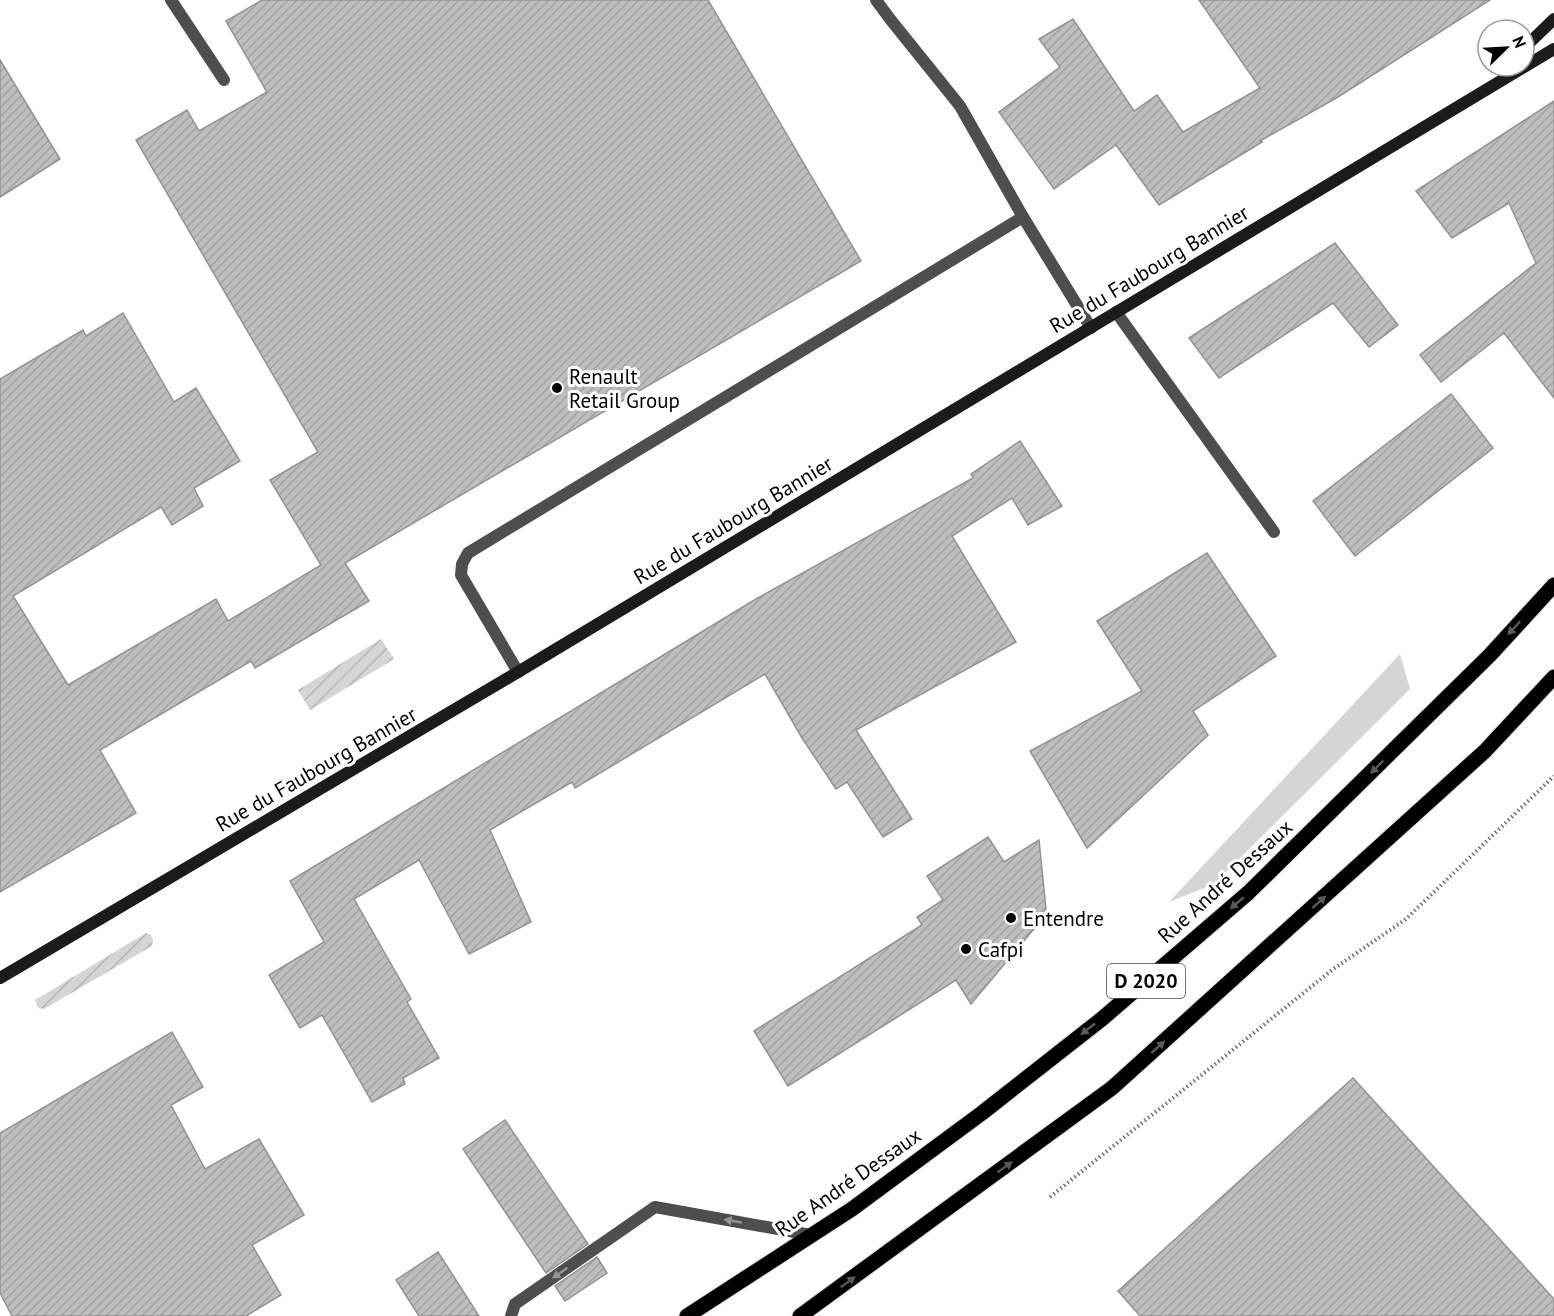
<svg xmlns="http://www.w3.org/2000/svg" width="1554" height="1316" font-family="'PT Sans',sans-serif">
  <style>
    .green { fill: #d5d5d5 }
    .garden { fill: url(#garden-furrows) }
    .building { fill: url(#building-hatch); stroke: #929292; stroke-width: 1.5 }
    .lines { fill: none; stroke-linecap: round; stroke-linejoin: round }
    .primary-casing { stroke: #dbdbdb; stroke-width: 17 }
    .path { stroke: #707070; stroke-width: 4; stroke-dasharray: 1.5 3; stroke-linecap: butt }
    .lane { stroke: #4e4e4e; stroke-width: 12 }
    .secondary { stroke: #1b1b1b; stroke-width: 12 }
    .primary { stroke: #000; stroke-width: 15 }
    .oneway { fill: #595959 }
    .oneway2 { fill: #959595 }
    .poi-dot { fill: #000; stroke: #fff; stroke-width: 2 }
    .labels { text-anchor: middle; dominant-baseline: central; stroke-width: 6; stroke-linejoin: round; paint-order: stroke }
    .shield { fill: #fff; stroke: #4c4c4c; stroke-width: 1.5 }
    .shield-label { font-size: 20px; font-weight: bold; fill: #000 }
    .street-label { font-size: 21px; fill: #000; stroke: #fff }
    .poi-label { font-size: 21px; fill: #000; stroke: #fff; text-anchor: start }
  </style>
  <defs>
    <pattern id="garden-furrows" width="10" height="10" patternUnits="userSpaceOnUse" patternTransform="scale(1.5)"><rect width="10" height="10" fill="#d5d5d5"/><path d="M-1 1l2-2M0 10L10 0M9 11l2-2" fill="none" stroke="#b5b5b5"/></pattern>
    <pattern id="building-hatch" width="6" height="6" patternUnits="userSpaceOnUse" patternTransform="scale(1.5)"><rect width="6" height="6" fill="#bebebe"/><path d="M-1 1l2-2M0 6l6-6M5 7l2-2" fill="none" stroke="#a2a2a2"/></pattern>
  </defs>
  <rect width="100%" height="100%" fill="#fff"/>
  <path class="green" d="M1400,654L1410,689L1214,884L1169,902Z"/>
  <g class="garden">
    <path d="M381,639L394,659L310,710L298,690Z"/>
    <path d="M146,933L151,935L153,940L152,946L44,1009L38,1008L35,1000Z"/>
  </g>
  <g class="building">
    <path d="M262,0H708L861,261L345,563L369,601L255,668L251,661L100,750L136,813L0,892V379L83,330L86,336L123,313L174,402L196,388L240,461L194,488L203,506L172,525L161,507L13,596L68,685L216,599L228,621L321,565L270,480L318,452L136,140L187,110L199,131L267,92L226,21Z"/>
    <path d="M1199,0H1490L1338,97L1260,141L1262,142L1159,205L1116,145L1054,189L999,112L1060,67L1039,39L1073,19L1134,111L1157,95L1183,132L1260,88Z"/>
    <path d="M0,60L60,159L0,197Z"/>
    <path d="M1554,101V398L1504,333L1441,382L1420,355L1536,263L1509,203L1452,238L1416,191Z"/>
    <path d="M1335,243L1398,325L1369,347L1333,303L1219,378L1189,338Z"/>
    <path d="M1451,394L1493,448L1355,556L1313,501Z"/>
    <path d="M1020,441L1062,506L1028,525L1012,498L952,536L1016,642L856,730L912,819L883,837L847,782L836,789L802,738L765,674L575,788L572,782L490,830L531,922L469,954L419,860L354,899L411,999L407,1002L439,1058L403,1078L405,1084L372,1102L322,1015L300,1028L269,975L324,942L290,881L756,599L973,478L971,474Z"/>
    <path d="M1207,553L1276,656L1193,711L1208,735L1087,848L1030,751L1142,691L1097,621Z"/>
    <path d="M988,837L1004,862L1039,840L1046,909L1038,924L971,1004L956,980L788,1086L754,1031L922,925L917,917L943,900L927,876Z"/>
    <path d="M172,1032L203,1087L171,1105L205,1169L259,1139L304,1215L252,1245L281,1295L246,1316H12L0,1293V1133Z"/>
    <path d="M1353,1078L1554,1299V1316H1140L1118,1291Z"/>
    <path d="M505,1120L588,1244L546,1273L463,1149Z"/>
    <path d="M438,1252L479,1316H419L396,1280Z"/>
    <path d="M597,1257L607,1273L565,1301L555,1286Z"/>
  </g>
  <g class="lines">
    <defs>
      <g id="primary">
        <path d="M687,1316L852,1209L982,1113L1103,1018L1248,893L1490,655L1554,585"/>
        <path d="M800,1316L1112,1088L1485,751L1554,677"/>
      </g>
    </defs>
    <use href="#primary" class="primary-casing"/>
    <path class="path" d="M1050,1197L1332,970L1406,919L1554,776"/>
    <g class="lane">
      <path d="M171,0L224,80"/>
      <path d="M876,0L890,19L960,106L1023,217L1091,328"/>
      <path d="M1116,312L1274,532"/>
      <path d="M518,672L461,575L462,564L468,553L1023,217"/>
      <path d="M511,1316L515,1304L655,1207L811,1235"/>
    </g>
    <g class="secondary">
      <path d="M1524,48L1554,19"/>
      <path d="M0,978L518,672L1554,49"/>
    </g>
    <use href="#primary" class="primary"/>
  </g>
  <defs><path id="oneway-solid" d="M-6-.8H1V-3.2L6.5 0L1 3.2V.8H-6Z" transform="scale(1.5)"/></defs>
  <g class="oneway">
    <use href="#oneway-solid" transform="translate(1514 628) rotate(133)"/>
    <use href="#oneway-solid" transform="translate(1377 767) rotate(135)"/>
    <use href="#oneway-solid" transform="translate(1319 902) rotate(-42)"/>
    <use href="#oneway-solid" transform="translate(1237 903) rotate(139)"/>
    <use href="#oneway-solid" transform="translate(1088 1029) rotate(142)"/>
    <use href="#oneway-solid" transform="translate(1158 1047) rotate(-42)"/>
    <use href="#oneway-solid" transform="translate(1005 1167) rotate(-36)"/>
    <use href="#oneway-solid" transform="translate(848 1282) rotate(-36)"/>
  </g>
  <g class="oneway2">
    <use href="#oneway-solid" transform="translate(733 1221) rotate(-170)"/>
    <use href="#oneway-solid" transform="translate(560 1273) rotate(145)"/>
  </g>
  <g class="poi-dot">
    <circle cx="557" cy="388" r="6"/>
    <circle cx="1011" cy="918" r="6"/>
    <circle cx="966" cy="949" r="6"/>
  </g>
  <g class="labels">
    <rect class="shield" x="1107" y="964" width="78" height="34" rx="4.5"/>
    <g class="shield-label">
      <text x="1146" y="981">D 2020</text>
    </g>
    <g class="street-label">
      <text transform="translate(1149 269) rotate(-31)">Rue du Faubourg Bannier</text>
      <text transform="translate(733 520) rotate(-31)">Rue du Faubourg Bannier</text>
      <text transform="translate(316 769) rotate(-30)">Rue du Faubourg Bannier</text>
      <text transform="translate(1225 881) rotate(-42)">Rue André Dessaux</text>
      <text transform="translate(848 1182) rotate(-35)">Rue André Dessaux</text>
    </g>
    <g class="poi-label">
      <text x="569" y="376">Renault<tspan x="569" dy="24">Retail Group</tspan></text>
      <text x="1023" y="918">Entendre</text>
      <text x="978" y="949">Cafpi</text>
    </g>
  </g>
  <g transform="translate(1506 48) rotate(66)"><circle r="28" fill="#ffffff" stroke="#999999" stroke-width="1.5"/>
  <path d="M0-4.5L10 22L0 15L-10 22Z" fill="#000000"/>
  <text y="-9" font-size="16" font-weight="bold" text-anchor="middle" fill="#000000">N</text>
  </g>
</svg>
